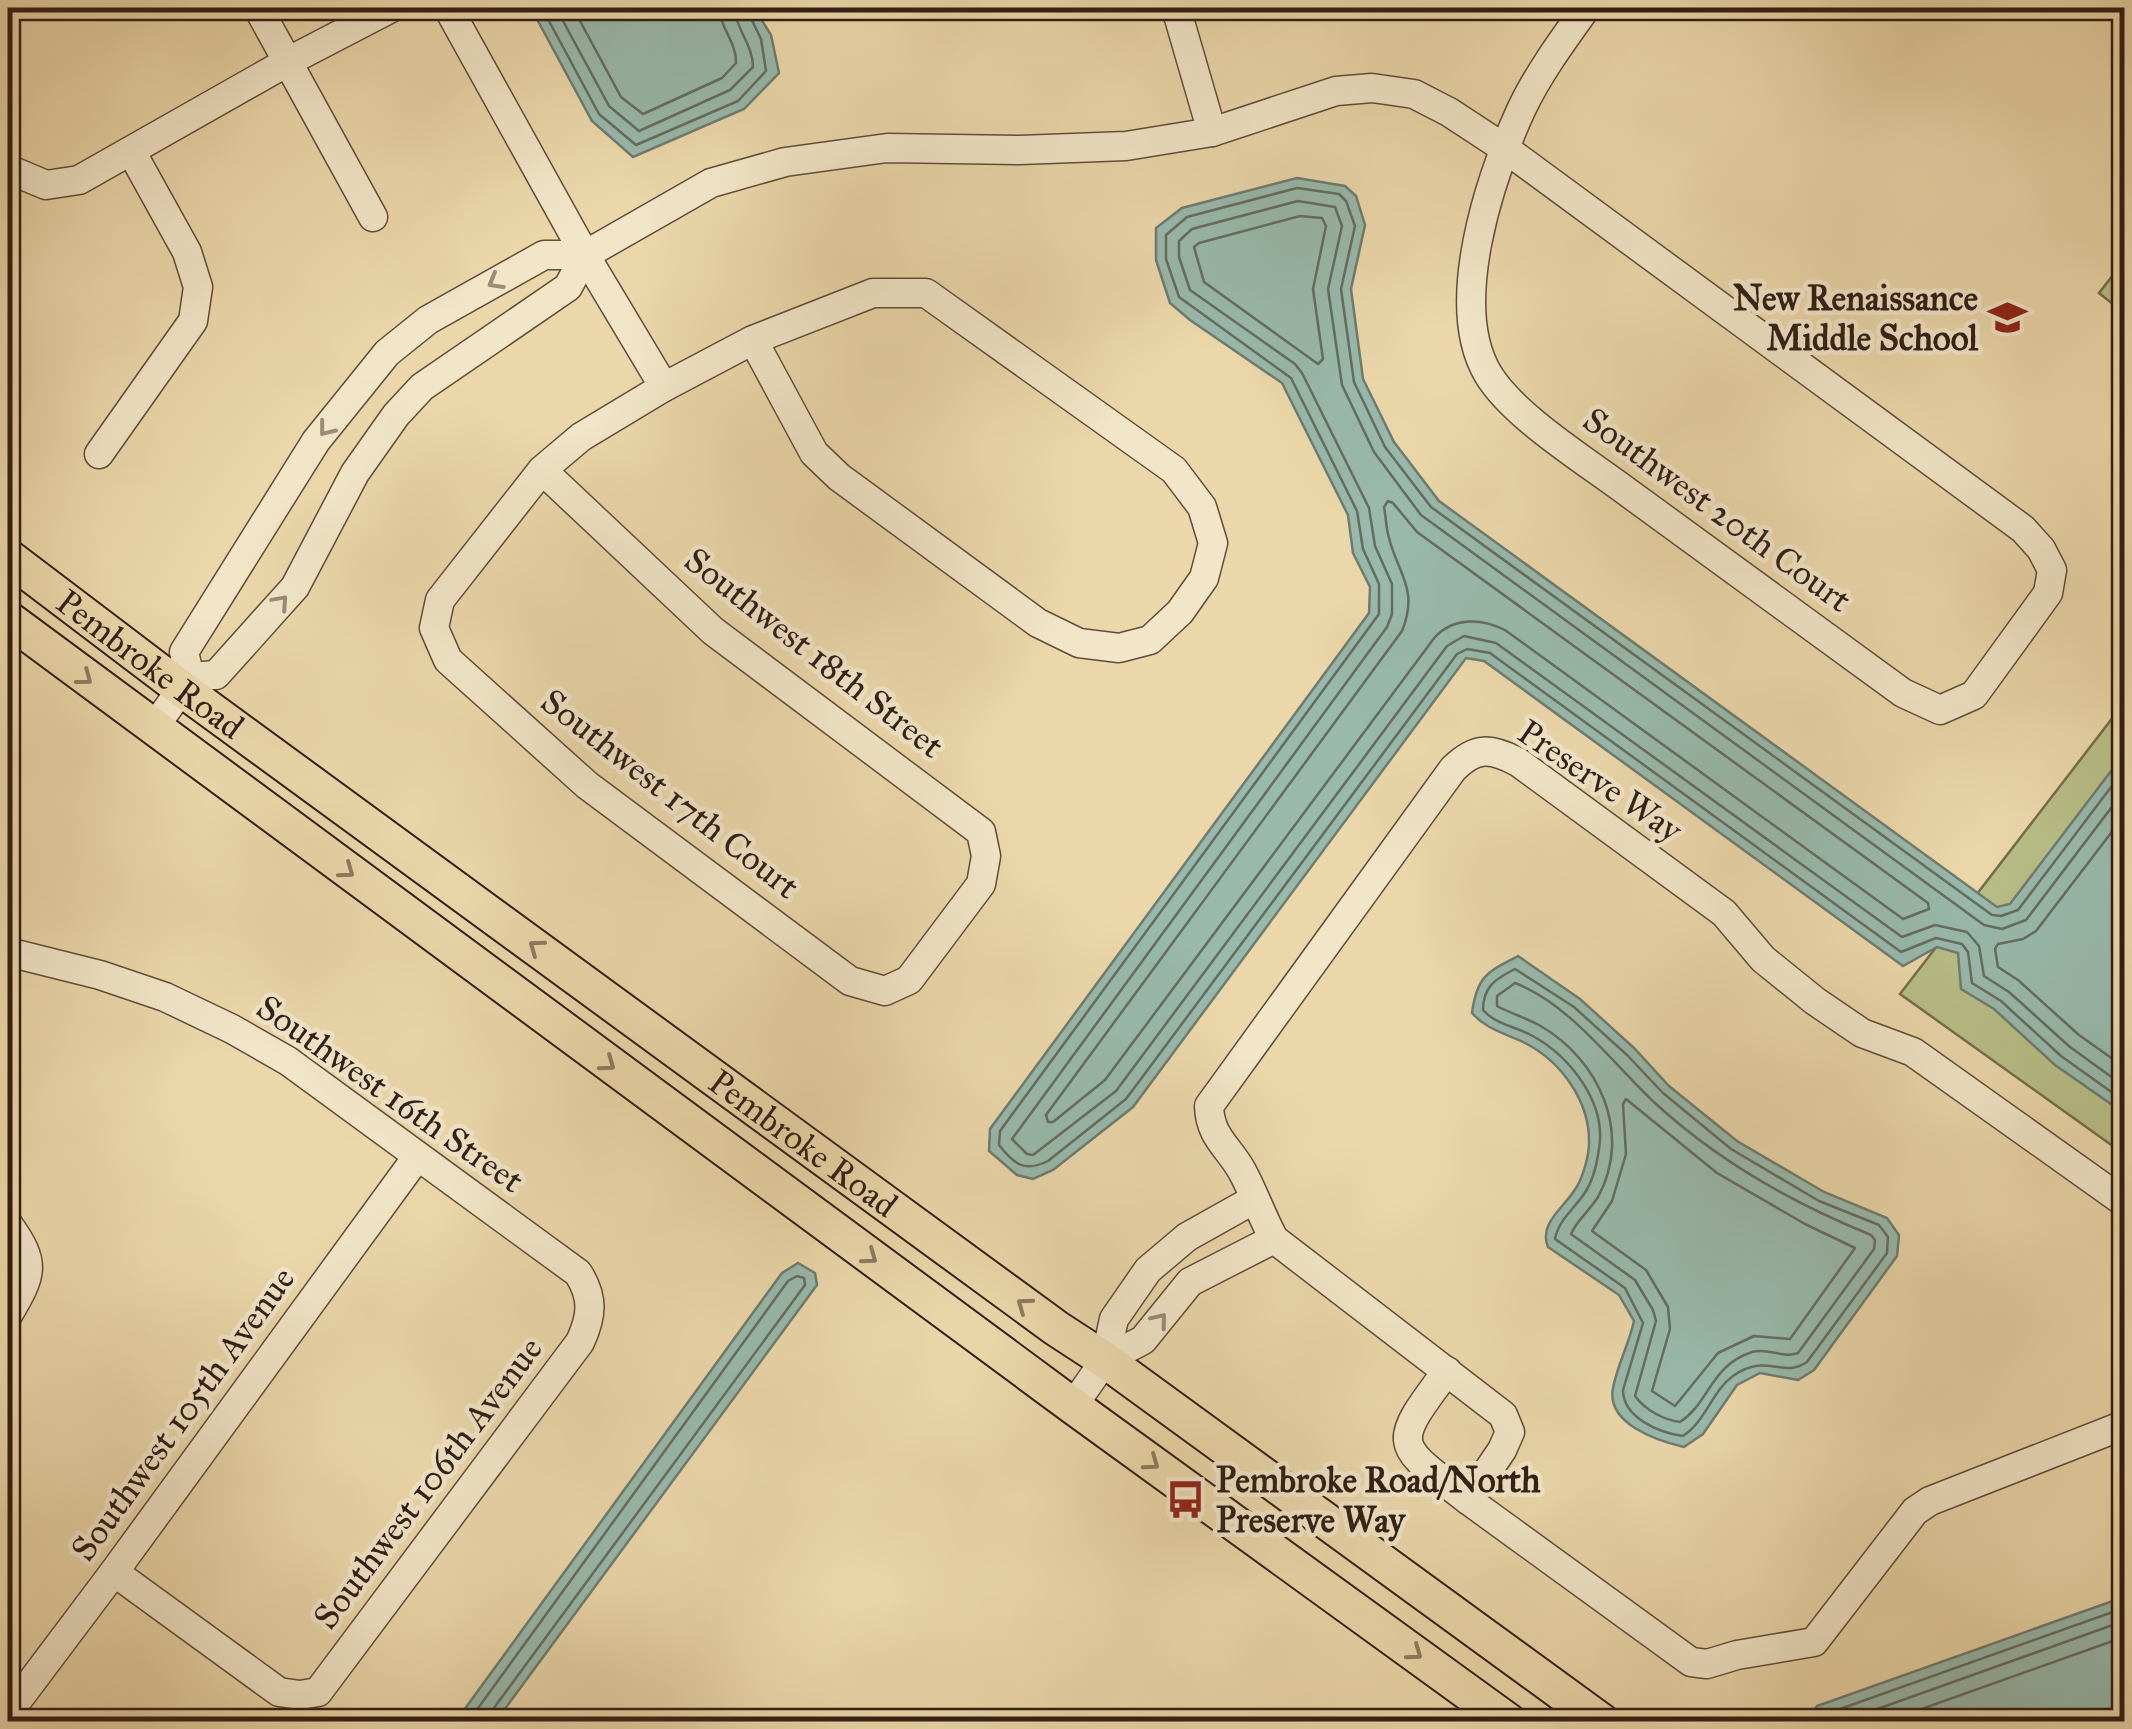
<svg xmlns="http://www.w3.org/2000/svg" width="2132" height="1729" font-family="'IM FELL Great Primer',serif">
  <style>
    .green { fill: #b8be87; stroke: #746e4e; stroke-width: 2.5 }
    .water { fill: #98b9ac; stroke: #6f7b70; stroke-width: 2.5 }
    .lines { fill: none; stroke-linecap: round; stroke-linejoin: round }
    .shore { stroke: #646c60; stroke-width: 2.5 }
    .minor-casing { stroke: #604c3a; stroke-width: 31 }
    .major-casing { stroke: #311e15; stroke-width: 39 }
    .minor { stroke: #f2e5c8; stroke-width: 28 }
    .major { stroke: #ebd7aa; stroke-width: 35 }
    .oneway { stroke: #9b8b77 }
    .oneway2 { stroke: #8e7a60 }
    .labels { text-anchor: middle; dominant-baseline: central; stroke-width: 9; stroke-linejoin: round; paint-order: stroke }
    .poi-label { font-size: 35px; font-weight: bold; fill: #311e15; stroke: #f2e5c8; text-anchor: end }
    .street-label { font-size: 35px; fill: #311e15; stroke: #f2e5c8 }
  </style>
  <rect width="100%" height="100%" fill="#ebd7aa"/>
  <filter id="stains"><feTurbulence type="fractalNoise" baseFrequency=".002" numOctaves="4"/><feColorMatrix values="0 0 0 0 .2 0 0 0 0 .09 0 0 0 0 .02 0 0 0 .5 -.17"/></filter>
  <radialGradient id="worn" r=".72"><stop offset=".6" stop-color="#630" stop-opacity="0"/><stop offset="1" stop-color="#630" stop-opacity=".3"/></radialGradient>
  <g class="green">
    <path d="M2124,261V313L2099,293Z"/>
    <path d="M2124,703V1154L1900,994Z"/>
  </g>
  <g class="water">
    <path d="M531,8H754L771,35L779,73L744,109L633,157L592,121Z"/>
    <path d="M1297,178L1345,186L1356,196L1365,225L1351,289L1363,379L1394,442L1439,501L1997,907L2010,904L2124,754V1113L2055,1065L1994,1009L1961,989L1958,953L1937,947L1903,966L1484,661L1466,658L1133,1107L1053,1170L1033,1179L1017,1175L989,1151L990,1129L1369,613L1370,587L1353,553L1348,515L1282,383L1190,320L1170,303L1156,260V228L1182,208Z"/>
    <path d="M1518,956L1580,999L1634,1048L1669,1086L1737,1141L1824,1192L1887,1218L1899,1235L1897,1256L1814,1370L1798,1380L1760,1373L1737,1385L1703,1434L1684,1447C1658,1441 1606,1424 1613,1388C1617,1366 1629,1344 1634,1321L1619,1295L1548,1247C1538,1223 1565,1207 1576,1188C1583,1177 1589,1156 1589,1143C1590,1102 1562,1062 1525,1043C1505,1033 1487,1030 1472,1013C1477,976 1487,972 1518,956Z"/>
    <path d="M798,1263L815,1273L817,1285L496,1721H456L782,1273Z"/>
    <path d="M2124,1597V1721H1808L1817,1706Z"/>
  </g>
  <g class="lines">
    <g class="shore">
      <path d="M542,8L599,114L636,145L738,101L766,71L761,39L746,8"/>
      <path d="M556,8L609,106L639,131L730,90L753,67C753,45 736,29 734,8"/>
      <path d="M573,8L621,97L643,114L722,78L736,63C737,43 720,28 719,8"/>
      <path d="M1300,216L1322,218L1326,226L1313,289L1323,359L1318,364L1204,282L1194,247L1199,243Z"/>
      <path d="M1388,501L1393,503L1417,532L1928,903L1929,909L1903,919L1505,630C1481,618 1454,617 1435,637L1105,1080L1053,1122H1048L1046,1115L1402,631C1419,589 1398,574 1389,538C1386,528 1386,517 1384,507Z"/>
      <path d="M2124,770L2018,910L2001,916L1992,915L1431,507L1385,447L1354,382L1341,289L1355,226L1346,201L1339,194L1297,188L1187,217L1166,235V259L1179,297L1291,378L1357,511L1363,549L1379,584V614L1000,1131L999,1145C1014,1164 1024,1173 1048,1161L1126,1099L1457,654L1467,649L1490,653L1901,952L1936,938L1962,944L1968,952L1972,983L2001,1001L2061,1056L2124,1101"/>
      <path d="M2124,791L2026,920L2002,929L1984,925L1421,515L1374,452L1342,385L1328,289L1342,226L1335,207L1298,201L1192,229L1179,241V257L1190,290L1295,364L1302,373L1369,508L1375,546L1392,584V614L1387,627L1012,1139L1027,1154L1033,1155L1116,1091L1447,646L1464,636L1496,643L1902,937L1935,925L1967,932L1979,946L1984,976L2009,992L2070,1047L2124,1086"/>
      <path d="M2124,816L2036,931L2023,939L1998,944L1995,949L1998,967L2018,980L2079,1035L2124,1067"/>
      <path d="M1515,969L1574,1007L1627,1055L1663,1093L1731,1149L1819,1201L1879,1225L1888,1237L1887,1253L1807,1362C1782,1379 1767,1352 1733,1376C1712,1391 1706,1421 1683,1436C1660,1433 1623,1418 1623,1390L1643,1323L1625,1288L1555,1239C1558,1221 1574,1209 1584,1194C1592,1183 1597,1163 1599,1149C1607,1103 1570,1056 1531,1035C1516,1027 1495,1024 1483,1010C1483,987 1495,979 1515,969Z"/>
      <path d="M1515,983C1570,1004 1613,1064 1655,1103C1718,1161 1792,1203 1871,1235L1875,1240L1874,1249L1798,1353C1783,1359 1768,1347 1752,1352C1711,1365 1710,1402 1680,1422C1664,1420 1645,1410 1635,1396L1656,1321L1653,1310L1635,1280L1571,1234C1577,1220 1590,1210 1598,1197C1633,1133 1599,1059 1539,1025C1526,1018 1510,1013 1497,1006V996Z"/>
      <path d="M1626,1099L1717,1173L1805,1224L1855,1248L1790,1339L1754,1336L1718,1353L1675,1406L1652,1391L1670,1329L1668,1307L1646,1270L1592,1231L1612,1201L1626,1154L1623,1104Z"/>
      <path d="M468,1722L788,1281L797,1276L804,1278L805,1285L491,1712L489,1722"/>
      <path d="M1820,1722L1826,1714L2124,1608"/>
      <path d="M1841,1722L2124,1621"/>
      <path d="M1885,1722L2124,1637"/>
    </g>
    <defs>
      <g id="minor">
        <path d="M258,8L373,217"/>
        <path d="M448,8L585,255L664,387L753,340L873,293H926L1174,470L1202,507L1213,543L1204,578L1180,612L1150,640L1119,648L1079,643L1038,623L839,477L814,453L753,340"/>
        <path d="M1176,8L1212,132"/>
        <path d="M8,169L46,185L79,180L289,61L391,8"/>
        <path d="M99,454L193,321L198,287L187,252L131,151"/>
        <path d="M542,470L713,631L981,832L986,856L981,884L909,980L885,991L850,981L587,785L448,660L434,628L440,600L542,470L581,437L664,387"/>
        <path d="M190,677L216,675L295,587L355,473L396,415L422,387L568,287L585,255"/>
        <path d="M153,729L190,677L184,652L316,441L387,353L428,320L544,255H585L711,183L785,162L887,148L1020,150L1126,146L1212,132L1336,91L1372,88L1414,94L1449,112L1507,150L2023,529L2041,549L2052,570L2048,593L1974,695L1940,710L1903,693C1811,626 1719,558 1626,491C1586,461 1513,416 1488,374C1447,305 1490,178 1521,110C1538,74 1563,40 1586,8"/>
        <path d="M8,952L100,975L165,997L232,1029L288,1061L578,1273C594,1298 592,1316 580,1342L318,1692L300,1695L279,1692L114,1572"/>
        <path d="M2124,1202L1913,1052L1862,1033L1815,1001L1763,959L1724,913L1518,762C1491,748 1476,746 1453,769L1209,1106C1210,1137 1228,1146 1242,1171C1254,1193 1262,1217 1274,1239L1503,1415L1510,1432L1502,1450L1468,1500L1691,1662L1707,1664L1737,1655L1814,1642L1915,1511L1930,1501L2124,1425"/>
        <path d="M8,1224C37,1264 32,1274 8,1315"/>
        <path d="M1105,1360L1143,1340L1190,1282L1274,1239"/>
        <path d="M1447,1371C1389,1448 1395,1443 1468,1500"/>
        <path d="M1073,1406L1105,1360L1114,1319L1148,1270L1187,1237L1253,1200"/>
        <path d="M8,1713L114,1572L417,1157"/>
      </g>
      <g id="major">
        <path id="s1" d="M8,557L182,689L1056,1328L1105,1360L1602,1722"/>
        <path d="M8,619L1073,1406L1509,1722"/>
      </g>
    </defs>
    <use href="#minor" class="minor-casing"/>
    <use href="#major" class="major-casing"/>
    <use href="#minor" class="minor"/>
    <use href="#major" class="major"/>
  </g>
  <defs><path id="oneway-chevron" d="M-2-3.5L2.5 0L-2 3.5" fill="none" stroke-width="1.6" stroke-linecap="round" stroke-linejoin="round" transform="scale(2.5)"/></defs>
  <g class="oneway">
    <use href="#oneway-chevron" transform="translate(495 282) rotate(150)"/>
    <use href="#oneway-chevron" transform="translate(326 429) rotate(128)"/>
    <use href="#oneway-chevron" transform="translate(281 602) rotate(-48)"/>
    <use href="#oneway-chevron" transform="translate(1160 1320) rotate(-51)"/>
  </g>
  <g class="oneway2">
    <use href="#oneway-chevron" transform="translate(85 678) rotate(37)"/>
    <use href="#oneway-chevron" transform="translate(347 871) rotate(36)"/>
    <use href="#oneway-chevron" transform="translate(536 947) rotate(-144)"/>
    <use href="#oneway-chevron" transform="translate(608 1064) rotate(36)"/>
    <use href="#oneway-chevron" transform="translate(870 1257) rotate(36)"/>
    <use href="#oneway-chevron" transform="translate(1024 1305) rotate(-144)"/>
    <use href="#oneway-chevron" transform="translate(1152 1463) rotate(36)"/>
    <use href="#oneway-chevron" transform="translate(1415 1653) rotate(36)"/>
  </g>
  <defs>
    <symbol id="school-bare" viewBox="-9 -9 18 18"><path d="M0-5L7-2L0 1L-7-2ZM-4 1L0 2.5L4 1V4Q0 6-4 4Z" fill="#8f2418" stroke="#f2e5c8" stroke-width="2.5" paint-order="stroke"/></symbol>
    <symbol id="bus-bare" viewBox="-9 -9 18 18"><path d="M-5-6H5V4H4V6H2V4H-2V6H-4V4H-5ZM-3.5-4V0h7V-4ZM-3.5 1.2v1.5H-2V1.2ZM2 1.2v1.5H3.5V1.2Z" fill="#8f2418" stroke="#f2e5c8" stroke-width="2.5" paint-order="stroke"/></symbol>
  </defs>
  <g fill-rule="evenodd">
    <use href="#school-bare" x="1980" y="290" width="55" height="55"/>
    <use href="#bus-bare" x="1158" y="1472" width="55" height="55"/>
  </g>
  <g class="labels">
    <g class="poi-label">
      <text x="1978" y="298">New Renaissance<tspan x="1978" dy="40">Middle School</tspan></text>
      <text x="1216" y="1480" text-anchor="start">Pembroke Road/North<tspan x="1216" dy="40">Preserve Way</tspan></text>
    </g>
    <g class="street-label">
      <text transform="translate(1717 510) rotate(36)">Southwest 20th Court</text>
      <text transform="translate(814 653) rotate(38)">Southwest 18th Street</text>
      <text stroke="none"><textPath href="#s1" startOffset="178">Pembroke Road</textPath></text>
      <text transform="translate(1600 781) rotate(34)">Preserve Way</text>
      <text transform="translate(670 794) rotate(38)">Southwest 17th Court</text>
      <text transform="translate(390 1094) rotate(35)">Southwest 16th Street</text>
      <text stroke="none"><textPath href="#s1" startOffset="988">Pembroke Road</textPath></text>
      <text transform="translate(183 1414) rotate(-54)">Southwest 105th Avenue</text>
      <text transform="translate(428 1483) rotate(-53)">Southwest 106th Avenue</text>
    </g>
  </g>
  <rect width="2132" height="1729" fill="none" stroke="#ebd7aa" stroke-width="40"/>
  <rect x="10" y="10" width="2112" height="1709" fill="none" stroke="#311e15" stroke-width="5"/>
  <rect x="20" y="20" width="2092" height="1689" fill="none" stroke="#311e15" stroke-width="2.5"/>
  <rect width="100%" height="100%" filter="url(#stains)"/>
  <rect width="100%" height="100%" fill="url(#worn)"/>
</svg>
